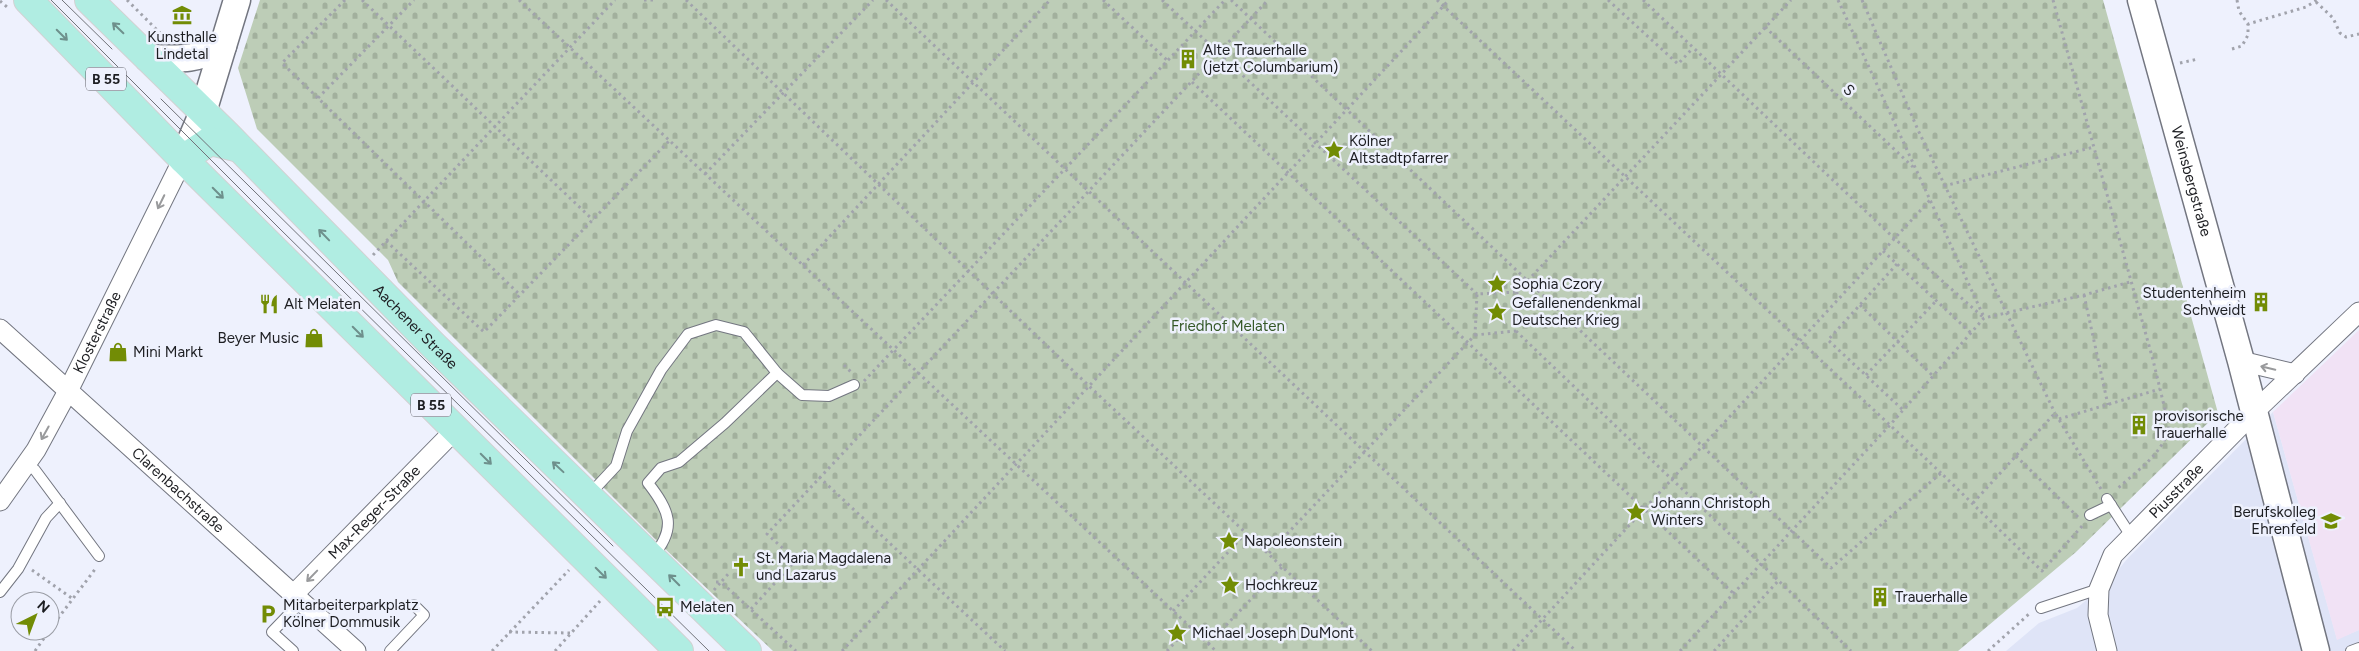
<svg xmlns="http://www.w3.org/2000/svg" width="2359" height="651" font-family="Figtree,sans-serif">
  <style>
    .built { fill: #dfe4f7 }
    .education { fill: #f1e2f5 }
    .cemetery { fill: url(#cemetery-stones) }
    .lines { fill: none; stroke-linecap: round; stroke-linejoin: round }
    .lane-casing { stroke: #737680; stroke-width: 12 }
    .street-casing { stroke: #737680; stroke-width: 21 }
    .secondary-casing { stroke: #737680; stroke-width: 29 }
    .primary-casing { stroke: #d2d2d3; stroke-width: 30 }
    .path { stroke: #a1a3ac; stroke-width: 3; stroke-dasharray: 2.5 4; stroke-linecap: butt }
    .lane { stroke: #fff; stroke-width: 10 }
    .street { stroke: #fff; stroke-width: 19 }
    .secondary { stroke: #fff; stroke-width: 26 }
    .primary { stroke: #b0ede2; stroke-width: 28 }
    .tram { stroke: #71737a; stroke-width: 1 }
    .oneway { stroke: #6e908c }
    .oneway2 { stroke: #999a9c }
    .labels { text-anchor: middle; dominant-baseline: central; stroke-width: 5; stroke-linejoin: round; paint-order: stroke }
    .shield { fill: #eef1fd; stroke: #5c5d64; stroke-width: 1 }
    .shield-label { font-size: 14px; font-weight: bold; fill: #1d1e22 }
    .poi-label { font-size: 15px; fill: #1d1e22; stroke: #eef1fd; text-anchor: start }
    .street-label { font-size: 15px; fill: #1d1e22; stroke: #eef1fd }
    .park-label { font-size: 15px; fill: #345827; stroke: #eef1fd }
  </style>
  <defs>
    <pattern id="cemetery-stones" width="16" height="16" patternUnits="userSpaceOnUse" patternTransform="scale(1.25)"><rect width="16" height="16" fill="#bdcdb7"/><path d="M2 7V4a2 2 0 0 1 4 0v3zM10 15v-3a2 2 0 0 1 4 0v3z" fill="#a2b09d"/></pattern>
  </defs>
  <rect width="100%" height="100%" fill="#eef1fd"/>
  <path class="built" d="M2273,412L2337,639L2359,630V651H2006L2039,623L2077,608L2109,581L2128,558Z"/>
  <path class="education" d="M2359,330V630L2337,640L2273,412Z"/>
  <path class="cemetery" d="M260,0H2103L2218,413L2076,552L1958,651H773L662,546L398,282L388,260L257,129L238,68Z"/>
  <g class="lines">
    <defs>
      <g id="lane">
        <path d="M26,464L35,470L99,556"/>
        <path d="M588,496L616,466L627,431L661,370L688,334L716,325L744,332L777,373"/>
        <path d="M2107,499L2131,536"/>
        <path d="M2090,515L2111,505"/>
        <path d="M652,557C678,528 669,510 648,483L661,468L679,462L725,423L777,373L802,395L829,396L854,385"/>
        <path d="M0,592L18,569L46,518L60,503"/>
        <path d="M2041,608L2099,589"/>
        <path d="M293,651L272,632L301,602"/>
        <path d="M390,651L424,615L414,605"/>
        <path d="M2351,651L2359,648"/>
      </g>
      <g id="street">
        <path id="s1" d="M0,329L356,651"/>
        <path d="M2241,361L2295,374"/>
        <path id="s2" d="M0,501L36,450L68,391L183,159"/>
        <path id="s3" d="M293,595L456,429"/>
        <path id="s4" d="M2107,651L2098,615L2099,589L2113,555L2254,412L2359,312"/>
      </g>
      <g id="secondary">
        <path id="s5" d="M2141,0L2241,361L2316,651"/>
        <path d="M148,58C181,59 193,61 223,46"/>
        <path d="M183,159L203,112L237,0"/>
      </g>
      <g id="primary">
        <path d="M28,0L183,159L679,651"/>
        <path id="s6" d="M89,0L227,135L433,345L747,651"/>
        <path d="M183,159L210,141L239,148"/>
      </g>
    </defs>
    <use href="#lane" class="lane-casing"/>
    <use href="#street" class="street-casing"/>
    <use href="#secondary" class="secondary-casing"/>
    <use href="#primary" class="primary-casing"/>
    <g class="path">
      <path d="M127,0L164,37"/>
      <path d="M345,0L282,63L520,295"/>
      <path d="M362,0L593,220"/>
      <path d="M519,0L1216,651"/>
      <path d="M644,0H653"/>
      <path d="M686,0L1089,386L1372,651"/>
      <path d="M886,0L1576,651"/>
      <path d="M1103,0L1168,61"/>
      <path d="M1162,0L1477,294"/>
      <path d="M1231,0L1831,568L1941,473L2042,571L2083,525"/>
      <path d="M1437,0L1941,473"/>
      <path d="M1608,0L1678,64L1693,48"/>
      <path d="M1643,0L1895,239L1984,318"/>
      <path d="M1838,0L1983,315"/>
      <path d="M1862,0L1918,130L2055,413"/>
      <path d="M2053,0L2153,360L2169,426C2165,453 2135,472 2116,490"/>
      <path d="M2237,0L2239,11L2248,24L2306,7L2317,0"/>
      <path d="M0,1L7,7"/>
      <path d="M2316,2L2333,18L2340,33L2346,37L2359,34"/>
      <path d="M1765,27L1913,167"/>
      <path d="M2232,49L2242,46L2248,35V24"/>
      <path d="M2180,63L2198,59"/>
      <path d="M1192,82L1733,593"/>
      <path d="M318,98L414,0"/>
      <path d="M705,174L873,0"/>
      <path d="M1944,186L2094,147"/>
      <path d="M386,241L484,332L669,141"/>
      <path d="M1883,251L1971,333"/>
      <path d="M373,255L615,0"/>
      <path d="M1897,264L1828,340L1903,410"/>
      <path d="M803,265L1050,0"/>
      <path d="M2084,295L2108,405"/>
      <path d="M1860,305L1933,376"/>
      <path d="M1516,331C1627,438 1741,543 1851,651"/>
      <path d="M1475,335L1516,331L1517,292"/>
      <path d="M844,365L851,372"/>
      <path d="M1866,375L1936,301"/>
      <path d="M864,381L1225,0"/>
      <path d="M2059,419L2160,389"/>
      <path d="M2016,456L2078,517"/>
      <path d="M819,477L1005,651"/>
      <path d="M1973,503L2055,413L2101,489"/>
      <path d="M1269,553L1475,335L1477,294L1517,292L1791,0"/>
      <path d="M32,570L73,599"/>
      <path d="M716,582H721L729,573"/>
      <path d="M714,590L721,582L796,651"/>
      <path d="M751,609L796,560L767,534L1268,0"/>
      <path d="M1173,611L1246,533"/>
      <path d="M50,629L96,568"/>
      <path d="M509,632L570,633"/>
      <path d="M1208,644L1282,567"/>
      <path d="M35,651L49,631"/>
      <path d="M492,651L569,570"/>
      <path d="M555,651L600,601"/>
      <path d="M842,651L1449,0"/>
      <path d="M1167,651L1190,626"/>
      <path d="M1513,651L1931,199"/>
      <path d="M1680,651L1890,425L1984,318L2084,295L2130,282"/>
      <path d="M1714,651L1779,580"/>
      <path d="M1988,651L2029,614"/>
    </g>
    <use href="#lane" class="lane"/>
    <use href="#street" class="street"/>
    <use href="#secondary" class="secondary"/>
    <use href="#primary" class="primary"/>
    <g class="tram">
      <path d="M51,0L280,229L709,651"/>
      <path d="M62,0L112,49"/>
      <path d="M161,99L613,546"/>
    </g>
  </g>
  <defs><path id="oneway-shaft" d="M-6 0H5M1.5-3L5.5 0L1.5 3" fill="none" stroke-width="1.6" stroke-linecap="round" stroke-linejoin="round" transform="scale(1.25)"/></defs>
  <g class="oneway">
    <use href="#oneway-shaft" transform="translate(118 28) rotate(-136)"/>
    <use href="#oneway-shaft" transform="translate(62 35) rotate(45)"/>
    <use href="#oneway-shaft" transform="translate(218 193) rotate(45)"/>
    <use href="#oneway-shaft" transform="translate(324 235) rotate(-134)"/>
    <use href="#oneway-shaft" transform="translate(358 332) rotate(45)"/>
    <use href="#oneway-shaft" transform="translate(486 459) rotate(45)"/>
    <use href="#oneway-shaft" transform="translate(558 467) rotate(-137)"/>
    <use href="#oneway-shaft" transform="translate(601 573) rotate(45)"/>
    <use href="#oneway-shaft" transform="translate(674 580) rotate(-135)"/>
  </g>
  <g class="oneway2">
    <use href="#oneway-shaft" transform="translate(161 202) rotate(116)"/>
    <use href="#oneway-shaft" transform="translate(2268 368) rotate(-167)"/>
    <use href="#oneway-shaft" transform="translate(45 433) rotate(119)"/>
    <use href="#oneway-shaft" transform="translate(312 576) rotate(134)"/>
  </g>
  <defs>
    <symbol id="museum-bare" viewBox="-9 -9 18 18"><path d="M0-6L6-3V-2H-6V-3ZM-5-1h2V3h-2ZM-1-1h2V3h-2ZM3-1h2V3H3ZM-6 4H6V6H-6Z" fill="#728c05" stroke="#eef1fd" stroke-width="2.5" paint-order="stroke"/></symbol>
    <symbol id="building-bare" viewBox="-9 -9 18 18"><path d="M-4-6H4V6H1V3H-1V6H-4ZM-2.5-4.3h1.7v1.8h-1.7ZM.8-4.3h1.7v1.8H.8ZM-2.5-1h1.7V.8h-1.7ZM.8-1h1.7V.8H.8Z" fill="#728c05" stroke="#eef1fd" stroke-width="2.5" paint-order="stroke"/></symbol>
    <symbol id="sight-bare" viewBox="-9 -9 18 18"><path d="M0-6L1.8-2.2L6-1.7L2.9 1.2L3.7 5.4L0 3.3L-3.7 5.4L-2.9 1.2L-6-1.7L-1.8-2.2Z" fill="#728c05" stroke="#eef1fd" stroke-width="2.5" paint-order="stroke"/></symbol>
    <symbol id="restaurant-bare" viewBox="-9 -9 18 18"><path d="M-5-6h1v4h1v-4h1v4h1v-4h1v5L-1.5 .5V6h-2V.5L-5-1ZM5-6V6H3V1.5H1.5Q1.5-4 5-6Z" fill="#728c05" stroke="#eef1fd" stroke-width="2.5" paint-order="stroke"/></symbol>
    <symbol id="shop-bare" viewBox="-9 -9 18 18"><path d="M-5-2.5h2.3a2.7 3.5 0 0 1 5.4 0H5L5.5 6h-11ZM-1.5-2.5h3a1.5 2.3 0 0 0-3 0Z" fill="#728c05" stroke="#eef1fd" stroke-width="2.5" paint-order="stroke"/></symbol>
    <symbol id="school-bare" viewBox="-9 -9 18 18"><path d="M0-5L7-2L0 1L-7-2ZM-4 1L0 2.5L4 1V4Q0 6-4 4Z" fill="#728c05" stroke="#eef1fd" stroke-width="2.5" paint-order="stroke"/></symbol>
    <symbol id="church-bare" viewBox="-9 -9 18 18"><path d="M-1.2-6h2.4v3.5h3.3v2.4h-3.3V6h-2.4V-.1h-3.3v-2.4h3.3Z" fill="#728c05" stroke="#eef1fd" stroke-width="2.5" paint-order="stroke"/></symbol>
    <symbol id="bus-bare" viewBox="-9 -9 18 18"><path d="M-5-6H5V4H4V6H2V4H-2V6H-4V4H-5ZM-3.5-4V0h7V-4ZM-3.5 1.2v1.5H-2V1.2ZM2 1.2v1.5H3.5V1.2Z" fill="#728c05" stroke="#eef1fd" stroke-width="2.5" paint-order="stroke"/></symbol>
    <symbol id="parking-bare" viewBox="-9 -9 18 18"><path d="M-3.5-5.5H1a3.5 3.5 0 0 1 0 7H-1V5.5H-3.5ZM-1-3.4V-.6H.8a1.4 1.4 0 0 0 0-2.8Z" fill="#728c05" stroke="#eef1fd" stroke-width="2.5" paint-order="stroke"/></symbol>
  </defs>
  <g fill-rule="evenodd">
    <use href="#museum-bare" x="168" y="1" width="28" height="28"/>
    <use href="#building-bare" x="1174" y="45" width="28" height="28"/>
    <use href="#sight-bare" x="1320" y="136" width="28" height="28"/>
    <use href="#sight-bare" x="1483" y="270" width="28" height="28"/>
    <use href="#building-bare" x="2247" y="288" width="28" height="28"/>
    <use href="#restaurant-bare" x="255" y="290" width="28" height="28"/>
    <use href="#sight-bare" x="1483" y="298" width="28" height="28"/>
    <use href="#shop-bare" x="300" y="324" width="28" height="28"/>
    <use href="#shop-bare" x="104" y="338" width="28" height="28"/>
    <use href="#building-bare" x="2125" y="411" width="28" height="28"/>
    <use href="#sight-bare" x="1622" y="498" width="28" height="28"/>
    <use href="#school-bare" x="2317" y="507" width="28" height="28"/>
    <use href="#sight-bare" x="1215" y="527" width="28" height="28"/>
    <use href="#church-bare" x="727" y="553" width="28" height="28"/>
    <use href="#sight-bare" x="1216" y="571" width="28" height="28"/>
    <use href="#building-bare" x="1866" y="583" width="28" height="28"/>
    <use href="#bus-bare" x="651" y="593" width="28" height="28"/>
    <use href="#parking-bare" x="254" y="600" width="28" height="28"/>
    <use href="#sight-bare" x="1163" y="619" width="28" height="28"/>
  </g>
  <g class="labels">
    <g class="shield">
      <rect x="86" y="67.5" width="40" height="23" rx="4"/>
      <rect x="411" y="393.5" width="40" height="23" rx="4"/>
    </g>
    <g class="shield-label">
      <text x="106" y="79">B 55</text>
      <text x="431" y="405">B 55</text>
    </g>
    <g class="poi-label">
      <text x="182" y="37" text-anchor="middle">Kunsthalle<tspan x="182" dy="17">Lindetal</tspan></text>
      <text x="1203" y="50">Alte Trauerhalle<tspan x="1203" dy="17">(jetzt Columbarium)</tspan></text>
      <text x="1349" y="141">Kölner<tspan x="1349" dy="17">Altstadtpfarrer</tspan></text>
      <text x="1512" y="284">Sophia Czory</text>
      <text x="2246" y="293" text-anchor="end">Studentenheim<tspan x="2246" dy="17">Schweidt</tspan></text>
      <text x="1512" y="303">Gefallenendenkmal<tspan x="1512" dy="17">Deutscher Krieg</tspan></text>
      <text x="284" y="304">Alt Melaten</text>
      <text x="299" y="338" text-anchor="end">Beyer Music</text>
      <text x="133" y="352">Mini Markt</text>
      <text x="2154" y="416">provisorische<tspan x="2154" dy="17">Trauerhalle</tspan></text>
      <text x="1651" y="503">Johann Christoph<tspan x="1651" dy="17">Winters</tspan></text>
      <text x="2316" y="512" text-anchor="end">Berufskolleg<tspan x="2316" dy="17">Ehrenfeld</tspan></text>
      <text x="1244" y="541">Napoleonstein</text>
      <text x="756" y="558">St. Maria Magdalena<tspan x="756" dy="17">und Lazarus</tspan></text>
      <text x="1245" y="585">Hochkreuz</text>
      <text x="1895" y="597">Trauerhalle</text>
      <text x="283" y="605">Mitarbeiterparkplatz<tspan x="283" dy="17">Kölner Dommusik</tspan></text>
      <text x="680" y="607">Melaten</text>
      <text x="1192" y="633">Michael Joseph DuMont</text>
    </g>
    <g class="street-label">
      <text transform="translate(1849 90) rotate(43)">S</text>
      <text stroke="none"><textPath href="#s5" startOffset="188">Weinsbergstraße</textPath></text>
      <text stroke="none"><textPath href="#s6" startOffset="462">Aachener Straße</textPath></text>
      <text stroke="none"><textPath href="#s2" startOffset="195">Klosterstraße</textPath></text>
      <text stroke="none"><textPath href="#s1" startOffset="240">Clarenbachstraße</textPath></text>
      <text stroke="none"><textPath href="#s4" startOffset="190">Piusstraße</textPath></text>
      <text stroke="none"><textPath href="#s3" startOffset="116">Max-Reger-Straße</textPath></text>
    </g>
    <g class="park-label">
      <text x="1228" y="326">Friedhof Melaten</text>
    </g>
  </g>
  <g transform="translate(35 616) rotate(42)"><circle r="24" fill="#eef1fd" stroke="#9a9da5"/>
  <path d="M0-4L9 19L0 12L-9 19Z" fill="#728c05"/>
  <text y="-8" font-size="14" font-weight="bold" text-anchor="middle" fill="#1d1e22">N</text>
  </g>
</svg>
